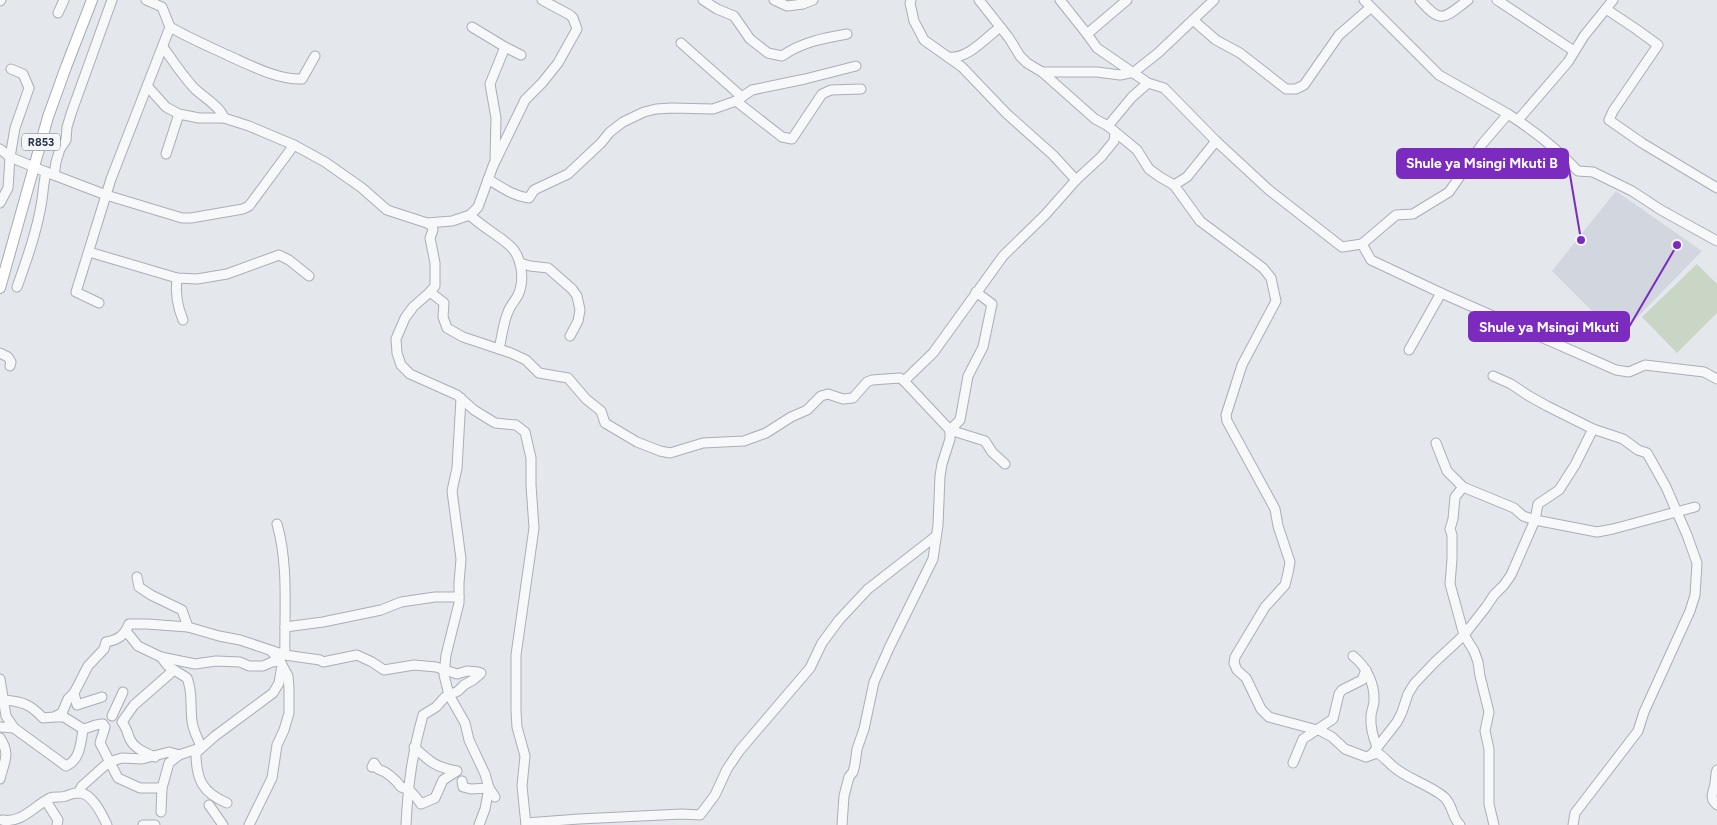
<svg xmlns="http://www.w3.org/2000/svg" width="1717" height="825" font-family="Figtree,sans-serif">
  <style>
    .built { fill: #d2d6de }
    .green { fill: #c9d6c5 }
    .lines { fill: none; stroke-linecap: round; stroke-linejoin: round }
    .minor-casing { stroke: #a9aeb7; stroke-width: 11 }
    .major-casing { stroke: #a3abb8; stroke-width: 12 }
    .minor { stroke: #f7f8fa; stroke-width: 9 }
    .major { stroke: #fff; stroke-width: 10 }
    .labels { text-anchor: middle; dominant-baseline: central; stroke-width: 5; stroke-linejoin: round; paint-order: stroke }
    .shield { fill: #f4f6f9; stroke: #676e7b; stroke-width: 1 }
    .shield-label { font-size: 11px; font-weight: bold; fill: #2b3445 }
    .leader { fill: none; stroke: #7b2cbf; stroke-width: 2 }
    .callout-dot { fill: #7b2cbf; stroke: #f4f6f9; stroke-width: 2 }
    .callout { fill: #7b2cbf; stroke: #7b2cbf; stroke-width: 2 }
    .callout-label { font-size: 14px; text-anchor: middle; font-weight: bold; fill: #fff }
  </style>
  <rect width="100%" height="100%" fill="#e4e7ec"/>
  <path class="built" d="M1616,191L1702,251L1618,337L1552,271Z"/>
  <path class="green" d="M1697,264L1717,284V313L1677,353L1642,317Z"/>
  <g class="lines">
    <defs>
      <g id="minor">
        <path d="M703,0L717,9L734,16L750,39L768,53L782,56C802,42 824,38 847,34"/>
        <path d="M774,0L787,6L803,4L813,0"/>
        <path d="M911,0L910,3L914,21L924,40L962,67L1007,114L1053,155L1076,180"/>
        <path d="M979,0L1009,38L1020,56L1027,63L1042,72L1095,119L1108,126L1137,150L1149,169L1160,177L1174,185"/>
        <path d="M1060,0L1087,34L1127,0"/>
        <path d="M1364,0L1439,75L1508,114"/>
        <path d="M1420,0C1442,25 1444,18 1468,0"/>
        <path d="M1497,0L1574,51"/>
        <path d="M0,1L1,0"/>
        <path d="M1606,9L1636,29L1658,45L1613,111L1609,120L1642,143L1717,188"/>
        <path d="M58,13L64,0"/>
        <path d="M1193,20L1216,40L1240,53L1286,89H1296L1304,85L1339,35L1370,8"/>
        <path d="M170,27C189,38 208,46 227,55C250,65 277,80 302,79L315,56"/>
        <path d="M472,27L505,47L490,84L496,118L495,159"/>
        <path d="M1087,34L1097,48L1148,83L1164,88L1216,141L1269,190L1342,247L1362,244L1371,260L1441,293L1616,370L1629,372L1645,365L1704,372L1717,379"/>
        <path d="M681,43L742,97"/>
        <path d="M163,47C173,61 182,75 194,88C203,97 220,106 224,118"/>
        <path d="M505,47L521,55"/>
        <path d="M948,57C967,60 986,38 1000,27"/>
        <path d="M1042,72H1097L1120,75L1134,72L1158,53L1214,0"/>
        <path d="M148,87L166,107L179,114L199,118H224L249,126L294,145L325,162L362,188L387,210L427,223L452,221L470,215L478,207L493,166L525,100L542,83L558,63L577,29L573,18L570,15L542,0"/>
        <path d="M736,101L782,137L792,139L822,94L831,90L861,89"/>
        <path d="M1518,120L1568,62L1584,36L1613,0"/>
        <path d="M1108,126L1132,97L1148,83"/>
        <path d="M1216,141L1187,177L1174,185L1200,221L1263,268L1271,278L1276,301L1242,365L1226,415L1227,421L1275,509L1278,526L1290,562L1288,573L1285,585L1265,607L1235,657L1234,663L1237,670L1246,678L1261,709L1269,717L1321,731L1332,737L1345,749L1366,757L1377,753C1384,756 1388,763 1395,768C1408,779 1434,787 1445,798C1453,806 1452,818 1460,825"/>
        <path d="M0,149L10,157L46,172C43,185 43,198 40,211C35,237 26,262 17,287"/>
        <path d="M166,154L179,114"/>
        <path d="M46,172L106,195L182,218H191L243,209L249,206L294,145"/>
        <path d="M54,175L56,162L60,149L66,140L67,127L72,111L112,0"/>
        <path d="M488,179C501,187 513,196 529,198L534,190L568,174L601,143L610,132L623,122L644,112L656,109L672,108L713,109L736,101L752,90L805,79L856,66"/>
        <path d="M0,203L8,188L10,157L15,128L29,88L23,74L11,69"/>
        <path d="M470,215C482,227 497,234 509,245C522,256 525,280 518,295C515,301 510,306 508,312C503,323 502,337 499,349"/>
        <path d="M427,223L432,226L433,230L430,238L435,263V286L430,292L413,307L405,318L396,339L397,353L401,365L410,374L457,395L474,410L495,423L516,425L525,432L531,458V485L534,528L516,655V711L517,727L525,756L522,786L526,825"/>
        <path d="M1362,244L1396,215L1413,214L1449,192L1483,143L1508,114C1533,130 1557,149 1578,171L1593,172L1632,191L1661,210L1717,241"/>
        <path d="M89,252L177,278L197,279L227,274L279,255L289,260L309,276"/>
        <path d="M520,263L530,266L548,268L572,289L577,296L580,310L578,321L570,336"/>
        <path d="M177,278C175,294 177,306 183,320"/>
        <path d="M430,292L444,303L443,317L447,328L463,337L511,353L526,360L539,373L568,378L586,399L601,411L605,423L637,442L660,451L670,453L703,443L744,441L766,433L791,417L807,410L821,396L828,394L843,399L853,398L867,382L872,380L900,378L904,381L933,353L1003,256L1045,215L1076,180L1101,157L1114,141L1115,133"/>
        <path d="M99,303L76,292L111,179L170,27L162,7L146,0"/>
        <path d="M1409,350L1441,293"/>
        <path d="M0,353L8,357L11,362L10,366"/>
        <path d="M1493,376L1511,384L1529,396L1547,406L1593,429L1623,439L1638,450L1647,453L1666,487L1687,535L1697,563L1695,595L1690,611L1644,712L1638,731L1575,813L1573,825"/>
        <path d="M904,381L950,430L985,441L992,452L1005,464"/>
        <path d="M461,398L457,468L452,491L461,559L459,583V603L446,655L444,675L449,695L465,723L469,740L485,774L489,788L495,797"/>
        <path d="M1436,443L1447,471L1463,487L1514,508L1523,516L1535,520L1597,532L1613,529L1695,507"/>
        <path d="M1463,487L1455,497L1453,519L1450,529L1452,535V559L1450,584L1464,635L1474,651L1478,662L1480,676L1489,712L1485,731L1489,749V804L1494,825"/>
        <path d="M137,577L139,587L151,595L182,610L188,627L219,636L240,640L285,655C284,612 289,566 277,524"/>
        <path d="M285,627L323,622L381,610L401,602L435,597H459"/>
        <path d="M126,631L138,646L161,657L195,664L216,661L240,662L249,666H263L272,662L280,661"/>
        <path d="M285,655L320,660L323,662L357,655L372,662L384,670L414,665L436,667L457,674L467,671L478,672"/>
        <path d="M1353,656C1366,666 1375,684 1374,701C1374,706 1371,711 1371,716C1370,727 1373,737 1377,747"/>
        <path d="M161,657L168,666L187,678C193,692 190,706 192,721C193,731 198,738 201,747"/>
        <path d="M0,679L6,716L14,728L0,727"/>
        <path d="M102,697L77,705L74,693L88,666L104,649L106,642C118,640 124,636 129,624H147L188,627"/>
        <path d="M5,700C23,702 30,704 43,718L54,717L62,713L68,699L74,693"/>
        <path d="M112,716L123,692"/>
        <path d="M56,717H64L83,729"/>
        <path d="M14,728L66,766C80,760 81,743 83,729C90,728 97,723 103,724L105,727L100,743L118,778L140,788H162L169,763L179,755"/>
        <path d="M0,738C11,755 4,761 0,779"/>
        <path d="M1372,754L1397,722L1402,712L1408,694L1414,684L1435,662L1464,635L1486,607L1494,595L1504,585L1511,575L1535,520L1538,504L1559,490L1575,465L1593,429"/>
        <path d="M155,757C144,752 133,748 129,737C127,731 126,727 122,722L134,705L174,670"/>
        <path d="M1293,763L1303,739L1333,719L1339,694L1342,690L1362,680L1366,670"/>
        <path d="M372,767L374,763L378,769C387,772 395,779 401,787C411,789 415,796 421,804L435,798L443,780L457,771C435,767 430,762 414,747"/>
        <path d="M1717,770C1715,775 1716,778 1715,783C1714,792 1708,797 1717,805"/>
        <path d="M462,781L463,787L471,789L489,788"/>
        <path d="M78,793L82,786L109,762L122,758L142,759L169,752L179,755L200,748"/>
        <path d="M46,801L58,820L57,825"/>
        <path d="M227,803C203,793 196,780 196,753L215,736L273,693L279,683L282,665"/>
        <path d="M209,805L223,825"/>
        <path d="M161,812L162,788"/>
        <path d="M2,820C21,824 34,806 50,798C55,796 61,798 66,796C69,795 73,793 77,793C91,791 102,814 107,825"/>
        <path d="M526,823L579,819L682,814L700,815L715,795L727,769L740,750L810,668L822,643L839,620L868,589L936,536"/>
        <path d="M143,825H155"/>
        <path d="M249,825L272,778L277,745L284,730L289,713V688L288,676L280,661L271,651"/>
        <path d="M406,825C408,785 412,754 423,715L436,707L445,697L458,691L464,685L473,680L481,673"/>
        <path d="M479,825L485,809L489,788"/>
        <path d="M842,825L844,796L849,777L853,772L855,764L857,749L864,729L874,682L890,646L933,559L938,525L940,476L942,464L950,439V430L960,420L968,376L983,347L992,304L976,292"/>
      </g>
      <path id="major" d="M0,288L48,117L66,67L92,0"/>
    </defs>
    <use href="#minor" class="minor-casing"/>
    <use href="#major" class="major-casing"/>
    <use href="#minor" class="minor"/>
    <use href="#major" class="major"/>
  </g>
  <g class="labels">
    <rect class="shield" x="22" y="133.5" width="38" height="17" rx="4"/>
    <g class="shield-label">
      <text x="41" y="142">R853</text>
    </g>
  </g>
  <path class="leader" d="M1581 240L1568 163M1677 245L1629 327"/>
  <g class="callout-dot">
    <circle cx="1581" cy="240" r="5"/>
    <circle cx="1677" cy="245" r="5"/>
  </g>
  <g class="callout">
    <rect x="1397" y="149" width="171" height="29" rx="5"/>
    <rect x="1469" y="312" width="160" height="29" rx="5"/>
  </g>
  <g class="callout-label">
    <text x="1482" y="168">Shule ya Msingi Mkuti B</text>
    <text x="1549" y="332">Shule ya Msingi Mkuti</text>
  </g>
</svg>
